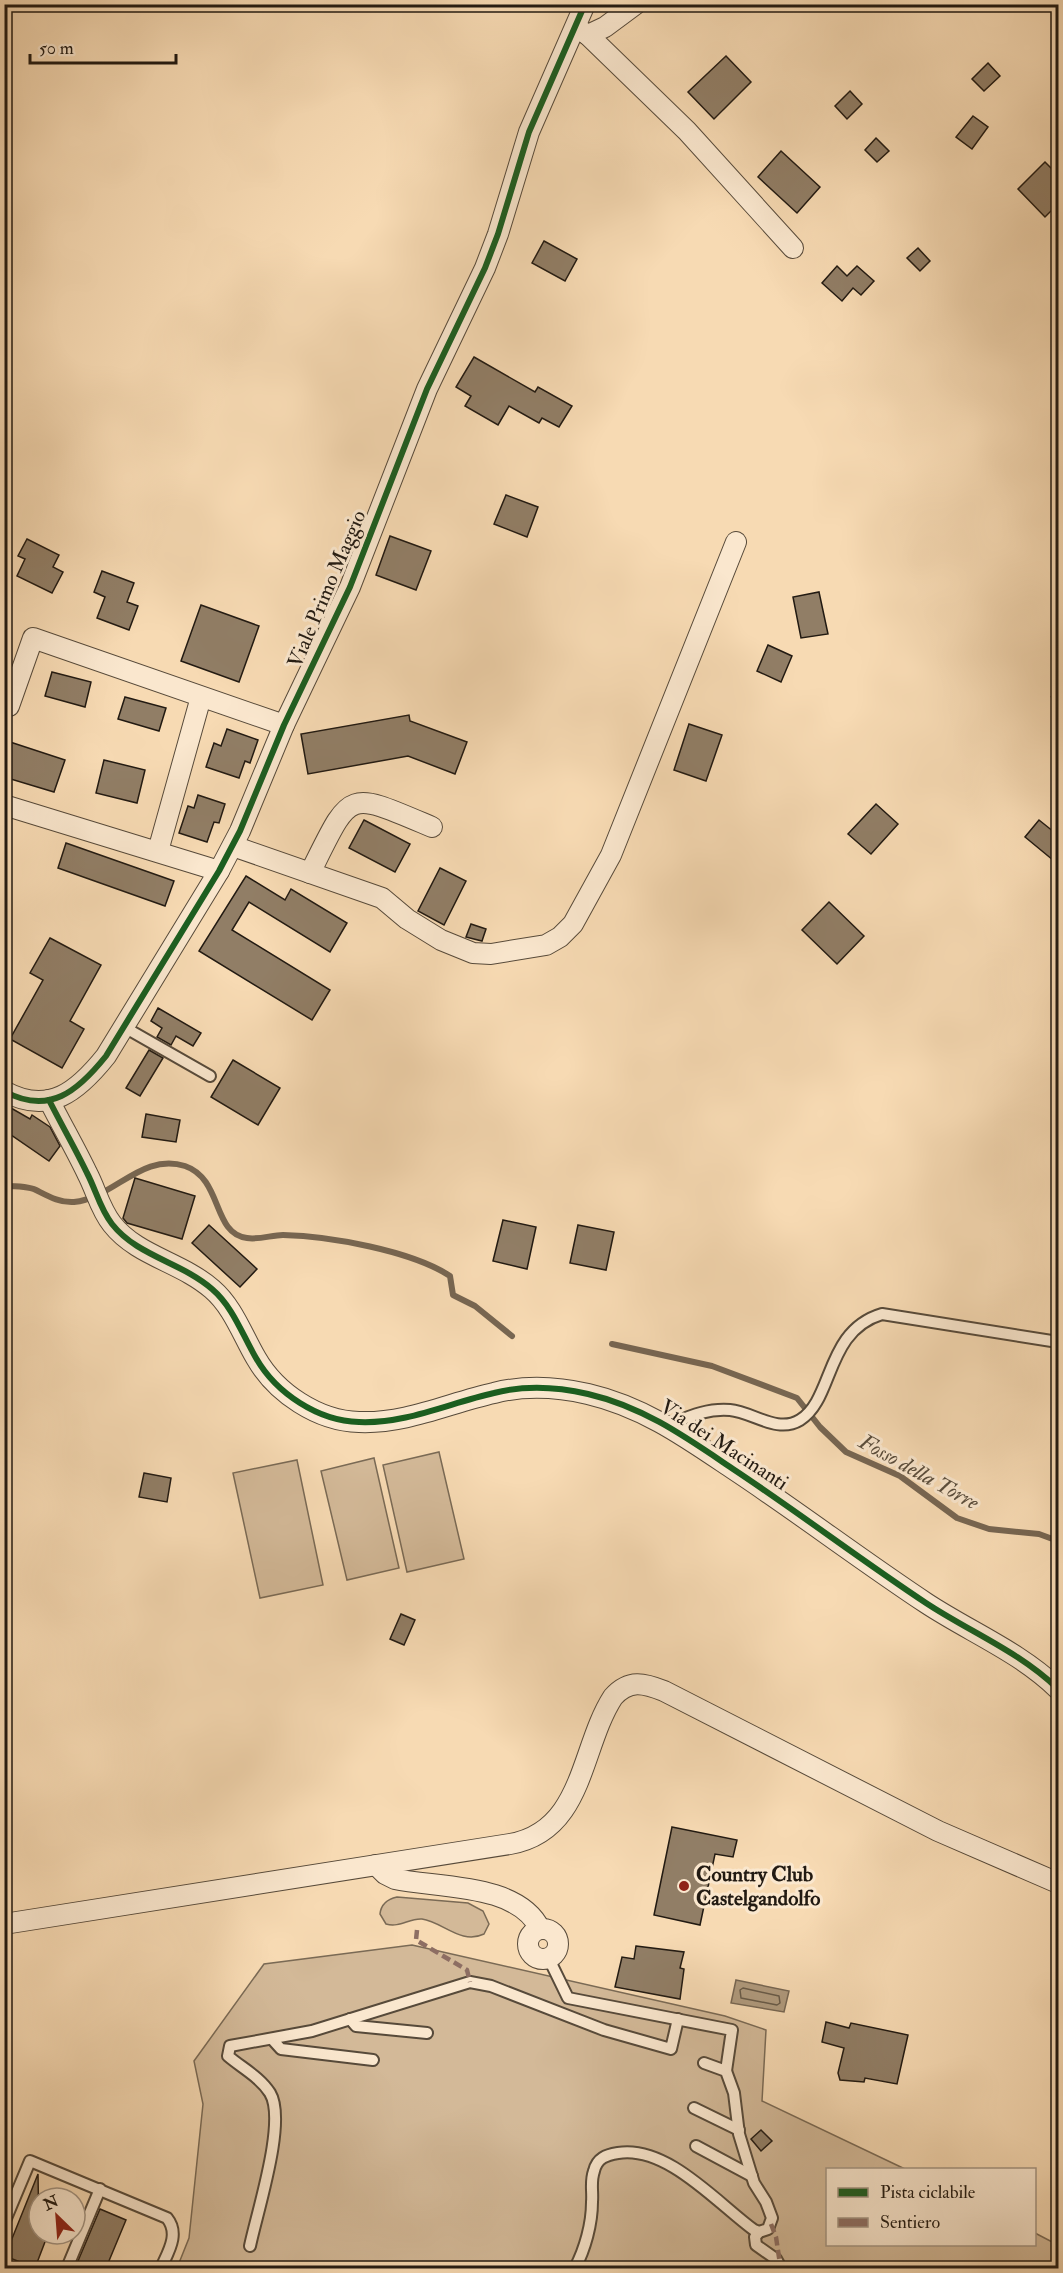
<svg xmlns="http://www.w3.org/2000/svg" width="1063" height="2273" font-family="'IM FELL Double Pica',serif">
  <style>
    .green { fill: #d3b998; stroke: #7a6a55; stroke-width: 1.5 }
    .water { fill: #af997c; stroke: #776652; stroke-width: 1.5 }
    .lines { fill: none; stroke-linecap: round; stroke-linejoin: round }
    .shore { stroke: #685a47; stroke-width: 1.5 }
    .stream { stroke: #776652; stroke-width: 6 }
    .building { fill: #917e66; stroke: #221a12; stroke-width: 1.5 }
    .lane-casing { stroke: #574a3a; stroke-width: 14 }
    .street-casing { stroke: #574a3a; stroke-width: 22 }
    .lane { stroke: #fae7ce; stroke-width: 10 }
    .street { stroke: #fae7ce; stroke-width: 20 }
    .quiet { stroke: #8d6e63; stroke-width: 4.5; stroke-dasharray: 9 4.5; stroke-linecap: butt }
    .cycleway-casing { stroke: #fae7ce; stroke-width: 10 }
    .cycleway { stroke: #1b5e20; stroke-width: 6 }
    .poi-dot { fill: #8f2418; stroke: #fae7ce; stroke-width: 2 }
    .labels { text-anchor: middle; dominant-baseline: central; stroke-width: 6; stroke-linejoin: round; paint-order: stroke }
    .street-label { font-size: 21px; fill: #221a12; stroke: #fae7ce }
    .poi-label { font-size: 21px; font-weight: bold; fill: #221a12; stroke: #fae7ce; text-anchor: start }
    .water-label { font-size: 22px; font-style: italic; fill: #5a4d3c; stroke: #fae7ce }
  </style>
  <rect width="100%" height="100%" fill="#f7dab3"/>
  <filter id="stains"><feTurbulence type="fractalNoise" baseFrequency=".00333" numOctaves="4"/><feColorMatrix values="0 0 0 0 .2 0 0 0 0 .09 0 0 0 0 .02 0 0 0 .5 -.17"/></filter>
  <radialGradient id="worn" r=".72"><stop offset=".6" stop-color="#630" stop-opacity="0"/><stop offset="1" stop-color="#630" stop-opacity=".3"/></radialGradient>
  <g class="green">
    <path d="M439,1452L464,1559L407,1572L383,1465Z"/>
    <path d="M374,1458L399,1568L347,1580L321,1471Z"/>
    <path d="M297,1460L323,1585L260,1598L233,1473Z"/>
    <path d="M397,1897L468,1903L483,1911L489,1924L484,1934C461,1945 443,1922 422,1919C409,1918 400,1928 386,1924L380,1914C381,1904 388,1899 397,1897Z"/>
    <path d="M412,1945L725,2016L766,2030L762,2101L905,2169L828,2170V2244H1034L1035,2233L1058,2245V2268H177L189,2238L203,2104L194,2061L264,1964Z"/>
  </g>
  <path class="water" d="M736,1980L789,1991L784,2012L731,2003Z"/>
  <g class="lines">
    <path class="shore" d="M743,1988L779,1996L780,2003L777,2005L741,1998L740,1990Z"/>
    <g class="stream">
      <path d="M4,1186C14,1186 28,1186 36,1190C48,1196 60,1203 74,1202C114,1198 142,1152 185,1166C223,1179 212,1234 247,1238C259,1240 272,1235 283,1235C330,1236 412,1251 450,1276L453,1295L475,1306L512,1336"/>
      <path d="M612,1344L712,1366L797,1398L820,1427L846,1452L900,1476L957,1518L989,1529L1039,1534L1058,1541"/>
    </g>
  </g>
  <g class="building">
    <path d="M726,56L751,82L714,119L688,92Z"/>
    <path d="M988,63L1000,76L984,91L972,79Z"/>
    <path d="M850,91L862,104L847,119L835,106Z"/>
    <path d="M973,116L988,127L972,149L956,137Z"/>
    <path d="M876,138L889,151L877,162L865,150Z"/>
    <path d="M781,151L820,187L797,213L758,177Z"/>
    <path d="M1045,162L1059,176V203L1045,217L1018,189Z"/>
    <path d="M544,241L577,259L565,281L532,263Z"/>
    <path d="M918,248L930,261L920,271L907,258Z"/>
    <path d="M837,266L847,276L857,266L874,281L861,295L853,288L842,301L822,283Z"/>
    <path d="M474,357L535,392L538,387L572,406L559,427L542,418L539,423L509,406L498,425L465,406L471,396L456,387Z"/>
    <path d="M506,495L538,507L527,537L494,524Z"/>
    <path d="M390,536L431,551L416,590L376,575Z"/>
    <path d="M27,539L59,555L53,567L63,572L52,593L17,576L25,559L18,556Z"/>
    <path d="M102,571L134,583L127,602L138,606L129,630L97,618L105,597L94,592Z"/>
    <path d="M819,592L828,634L801,638L793,597Z"/>
    <path d="M201,605L259,626L239,682L181,661Z"/>
    <path d="M768,645L792,656L781,682L757,671Z"/>
    <path d="M52,672L91,682L85,707L45,696Z"/>
    <path d="M125,697L166,708L159,731L118,719Z"/>
    <path d="M409,715L410,721L467,742L455,774L408,756L308,774L301,734Z"/>
    <path d="M689,724L722,735L706,781L674,770Z"/>
    <path d="M227,729L258,740L250,763L245,761L239,778L206,767L214,743L221,746Z"/>
    <path d="M4,740L65,760L54,792L4,777Z"/>
    <path d="M104,760L145,770L137,803L96,793Z"/>
    <path d="M198,795L225,804L219,823L214,822L207,842L179,833L188,806L194,808Z"/>
    <path d="M876,804L898,824L871,854L848,834Z"/>
    <path d="M364,820L410,844L395,872L349,848Z"/>
    <path d="M1039,820L1059,836V865L1025,837Z"/>
    <path d="M66,843L174,881L165,906L58,868Z"/>
    <path d="M440,868L466,881L444,925L418,911Z"/>
    <path d="M246,876L285,900L291,889L347,923L330,952L249,902L232,930L330,990L312,1020L199,951Z"/>
    <path d="M829,902L864,936L837,964L802,930Z"/>
    <path d="M471,924L486,929L482,941L466,937Z"/>
    <path d="M50,938L101,965L70,1021L84,1029L62,1068L10,1039L43,980L30,973Z"/>
    <path d="M158,1008L201,1033L193,1046L176,1036L171,1045L157,1037L162,1028L151,1021Z"/>
    <path d="M149,1050L163,1058L140,1096L126,1088Z"/>
    <path d="M233,1060L280,1088L258,1125L211,1097Z"/>
    <path d="M4,1104L30,1119L32,1115L50,1127L60,1146L49,1161L4,1130Z"/>
    <path d="M146,1114L180,1120L176,1142L142,1137Z"/>
    <path d="M135,1178L195,1196L182,1239L127,1223L123,1218Z"/>
    <path d="M503,1220L536,1227L527,1269L493,1261Z"/>
    <path d="M209,1225L257,1269L240,1287L192,1243Z"/>
    <path d="M578,1225L614,1232L606,1270L570,1263Z"/>
    <path d="M144,1473L171,1478L167,1502L139,1497Z"/>
    <path d="M401,1614L415,1620L404,1645L390,1639Z"/>
    <path d="M672,1827L737,1840L733,1857L715,1854L700,1925L654,1915Z"/>
    <path d="M636,1946L684,1952L680,1968L684,1969L680,1999L615,1987L622,1957L634,1959Z"/>
    <path d="M826,2022L849,2028L851,2023L908,2035L897,2084L865,2078L864,2082L840,2080L838,2073L844,2048L822,2042Z"/>
    <path d="M761,2130L772,2141L761,2151L751,2139Z"/>
    <path d="M38,2174L39,2234H48L35,2268L5,2256Z"/>
    <path d="M100,2209L126,2220L106,2268H75Z"/>
  </g>
  <g class="lines">
    <defs>
      <g id="lane">
        <path d="M124,1027L210,1076"/>
        <path d="M668,1425C688,1417 707,1408 730,1410C753,1412 777,1434 800,1420C834,1399 825,1331 882,1314L1058,1342"/>
        <path d="M549,1959L568,1998L732,2030L726,2071"/>
        <path d="M350,2019L356,2026L427,2033"/>
        <path d="M272,2039L281,2049L373,2060"/>
        <path d="M694,2108L739,2130"/>
        <path d="M696,2146L752,2176"/>
        <path d="M4,2223L30,2161L167,2218C180,2234 168,2252 161,2268"/>
        <path d="M759,2232L755,2237L756,2245L776,2259L781,2268"/>
        <path d="M250,2246C257,2212 287,2121 270,2093C260,2077 242,2068 228,2056L230,2046L312,2031L470,1982L491,1986L604,2030L671,2049L678,2019"/>
        <path d="M4,2267L8,2268"/>
        <path d="M67,2268L100,2189"/>
        <path d="M575,2268C585,2249 592,2224 592,2202C593,2191 590,2182 594,2171C597,2158 606,2155 618,2153C667,2145 717,2203 754,2230L759,2232L768,2229L772,2218L766,2202L754,2183L739,2134L734,2093L726,2071L704,2063"/>
      </g>
      <g id="street">
        <path d="M578,29L588,35L605,27L636,4"/>
        <path d="M588,35L687,131L793,248"/>
        <path d="M9,706L33,638L284,725"/>
        <path d="M4,805L219,871"/>
        <path d="M233,846L382,898L407,919L441,940L473,953L491,954L546,945L560,937L573,924L611,855L736,542"/>
        <path d="M158,851L201,697"/>
        <path d="M310,873C352,789 345,790 432,827"/>
        <path d="M4,1091C49,1116 78,1091 106,1056L219,871L240,831L284,725L350,587L427,389L485,268L498,234L529,132L585,4"/>
        <path d="M49,1100C61,1124 75,1148 87,1173C96,1190 100,1209 112,1224C137,1256 181,1262 212,1289C233,1307 242,1334 256,1358C276,1393 318,1421 359,1422C406,1424 449,1403 494,1393C525,1385 558,1387 588,1394C644,1407 687,1438 733,1469C798,1512 861,1560 926,1603C970,1632 1020,1652 1058,1689"/>
        <path d="M376,1865L385,1874L395,1879C438,1888 518,1883 540,1929"/>
        <path d="M4,1924L510,1844C584,1831 580,1748 613,1697C629,1679 644,1683 664,1691L938,1831L1058,1883"/>
        <circle cx="543" cy="1944" r="15"/>
      </g>
    </defs>
    <use href="#lane" class="lane-casing"/>
    <use href="#street" class="street-casing"/>
    <use href="#lane" class="lane"/>
    <use href="#street" class="street"/>
    <g class="quiet">
      <path d="M1058,692L1051,699L1058,707"/>
      <path d="M417,1930L416,1940L467,1970L470,1982"/>
      <path d="M771,2224L776,2237L780,2264"/>
    </g>
    <defs>
      <g id="cycleway">
        <path d="M4,1091C49,1116 78,1091 106,1056L219,871L240,831L284,725L350,587L427,389L485,268L498,234L529,132L585,4"/>
        <path d="M49,1100C61,1124 75,1148 87,1173C96,1190 100,1209 112,1224C137,1256 181,1262 212,1289C233,1307 242,1334 256,1358C276,1393 318,1421 359,1422C406,1424 449,1403 494,1393C525,1385 558,1387 588,1394C644,1407 687,1438 733,1469C798,1512 861,1560 926,1603C970,1632 1020,1652 1058,1689"/>
      </g>
    </defs>
    <use href="#cycleway" class="cycleway-casing"/>
    <use href="#cycleway" class="cycleway"/>
  </g>
  <circle class="poi-dot" cx="684" cy="1886" r="6"/>
  <g class="labels">
    <g class="street-label">
      <text transform="translate(327 589) rotate(-67)">Viale Primo Maggio</text>
      <text transform="translate(724 1445) rotate(33)">Via dei Macinanti</text>
    </g>
    <g class="poi-label">
      <text x="696" y="1874">Country Club<tspan x="696" dy="24">Castelgandolfo</tspan></text>
    </g>
    <g class="water-label">
      <text transform="translate(919 1472) rotate(29)">Fosso della Torre</text>
    </g>
  </g>
  <rect width="1063" height="2273" fill="none" stroke="#f7dab3" stroke-width="24"/>
  <rect x="6" y="6" width="1051" height="2261" fill="none" stroke="#221a12" stroke-width="3"/>
  <rect x="12" y="12" width="1039" height="2249" fill="none" stroke="#221a12" stroke-width="1.5"/>
  <rect x="826" y="2168" width="210" height="78" fill="#fae7ce" stroke="#a49583" stroke-width="1.5"/>
  <rect x="838" y="2188" width="30" height="9" fill="#1b5e20" stroke="#a49583" stroke-width="1.5"/>
  <text x="880" y="2198" font-size="18" fill="#221a12">Pista ciclabile</text>
  <rect x="838" y="2218" width="30" height="9" fill="#8d6e63" stroke="#a49583" stroke-width="1.5"/>
  <text x="880" y="2228" font-size="18" fill="#221a12">Sentiero</text>
  <g transform="translate(57 2216) rotate(335)"><circle r="28" fill="#fae7ce" stroke="#a49583" stroke-width="1.5"/>
  <path d="M0-4.5L10 22L0 15L-10 22Z" fill="#8f2418"/>
  <text y="-9" font-size="16" font-weight="bold" text-anchor="middle" fill="#221a12">N</text>
  </g>
  <path d="M30 54v9h146v-9" fill="none" stroke="#221a12" stroke-width="3"/>
  <text x="39" y="54" font-size="18" fill="#221a12" stroke="#fae7ce" stroke-width="4.5" paint-order="stroke">50 m</text>
  <rect width="100%" height="100%" filter="url(#stains)"/>
  <rect width="100%" height="100%" fill="url(#worn)"/>
</svg>
